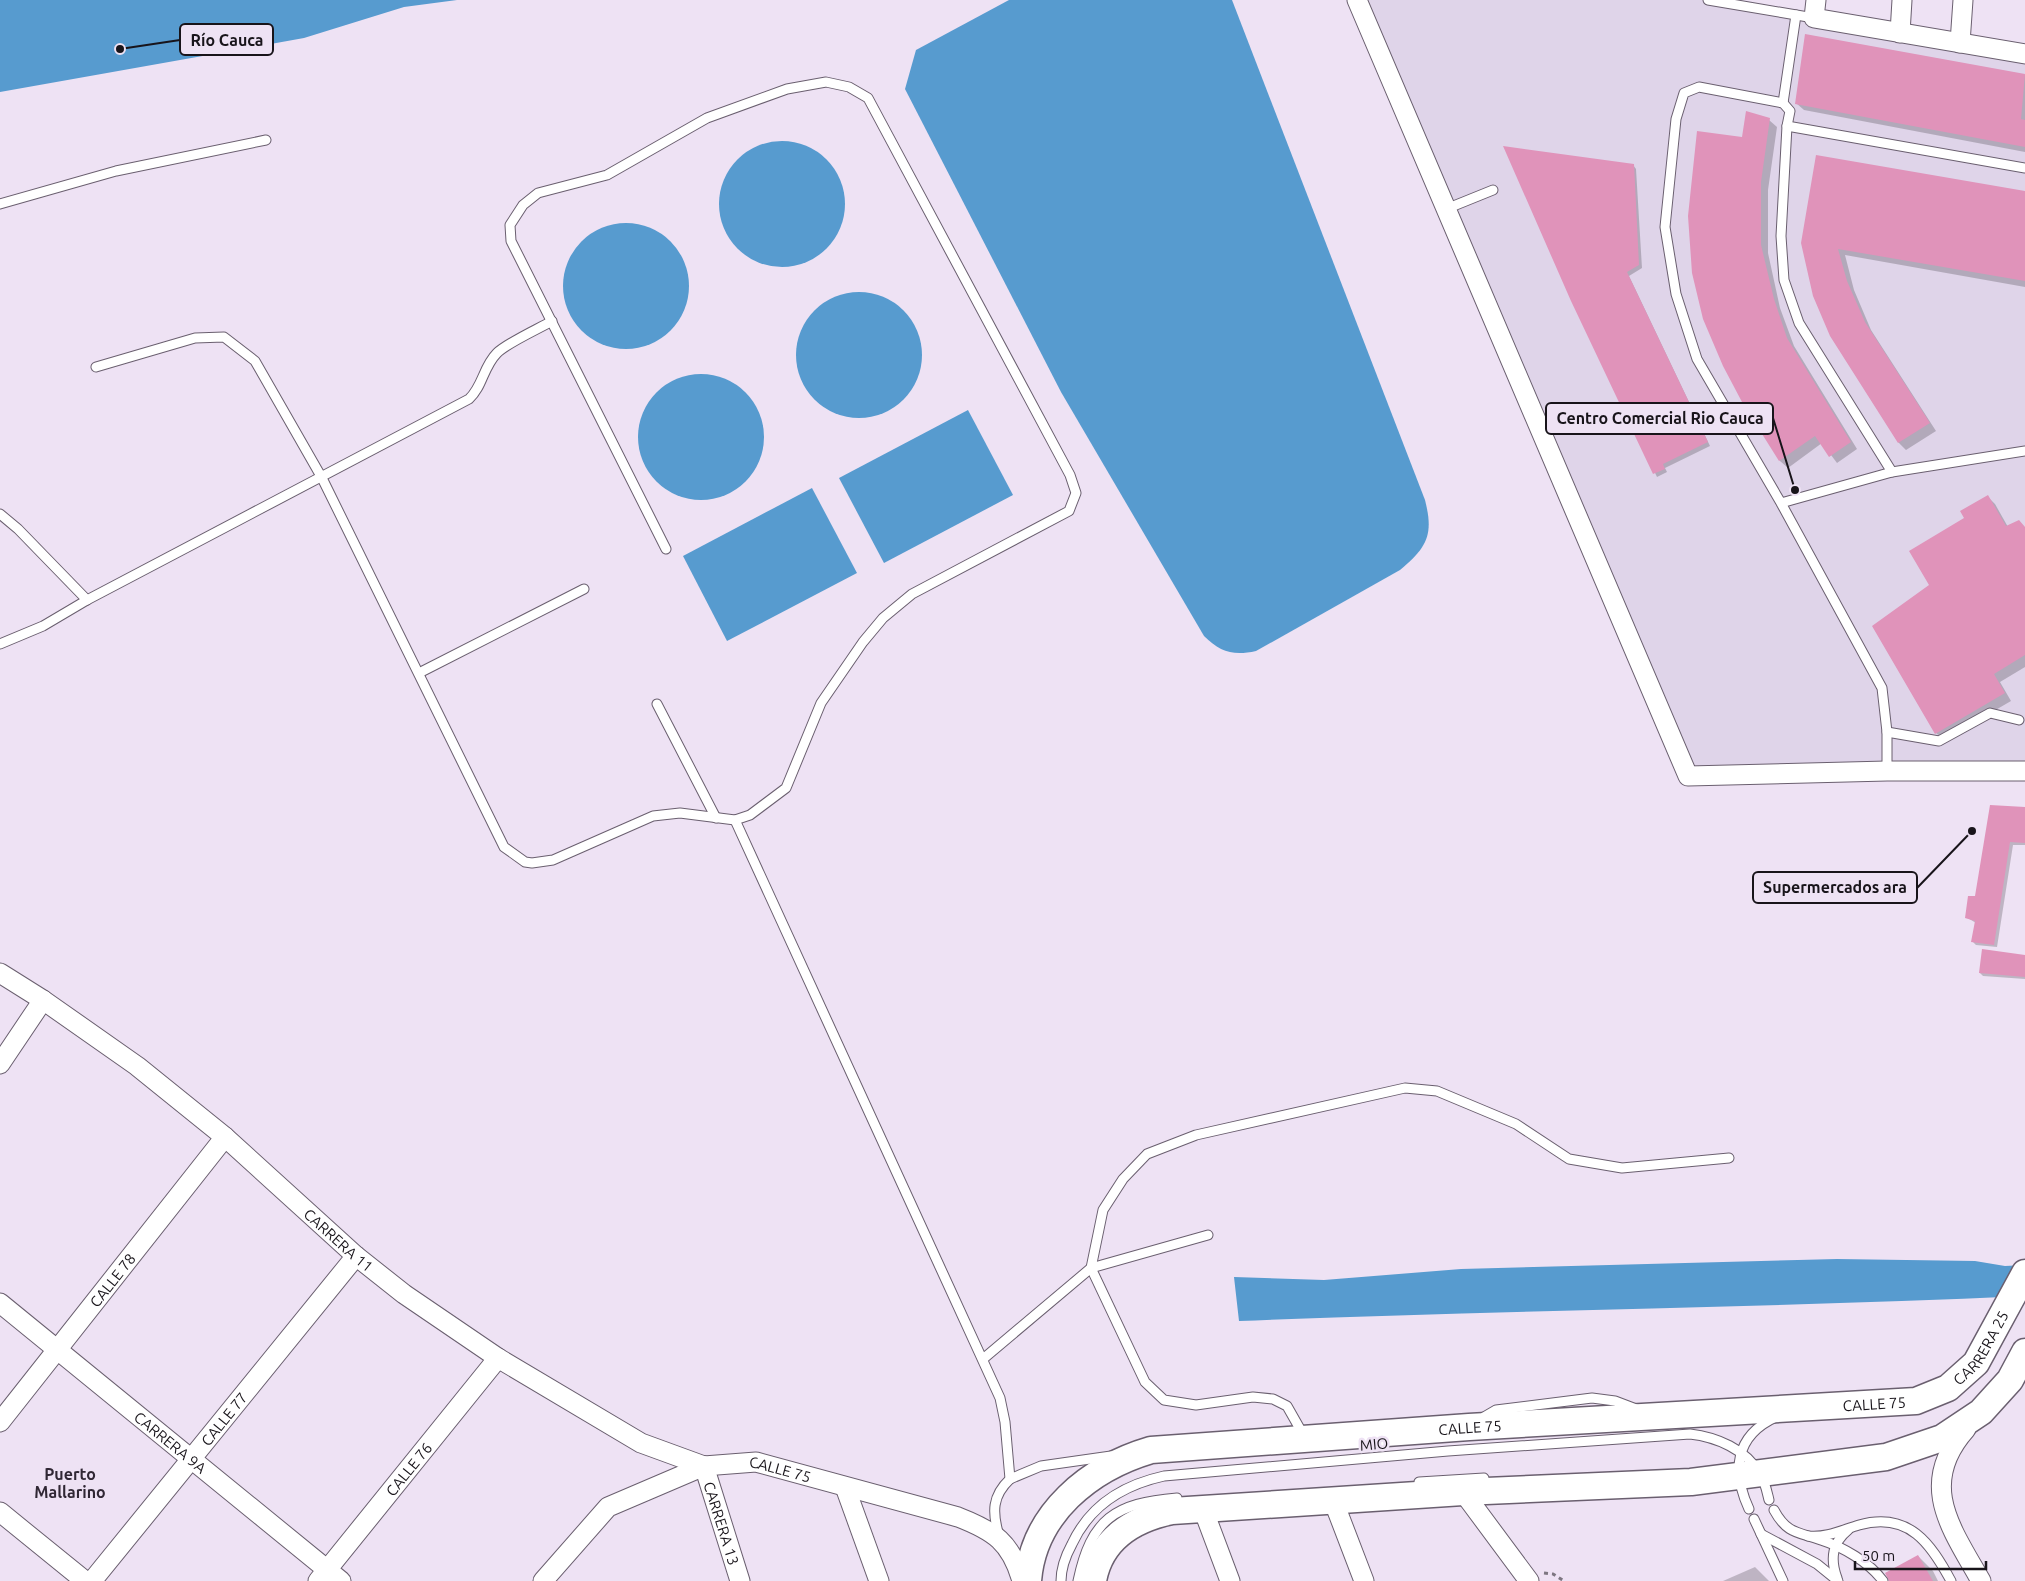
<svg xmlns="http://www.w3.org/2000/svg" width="2025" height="1581" font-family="Ubuntu,sans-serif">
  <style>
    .commercial { fill: #dfd4e9 }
    .water { fill: #579bcf }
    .shadow { fill: #0003 }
    .building { fill: #e093ba }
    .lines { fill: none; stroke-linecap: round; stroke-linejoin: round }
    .service-casing { stroke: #6a5f6f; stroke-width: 11 }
    .minor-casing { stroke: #6a5f6f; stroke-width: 21 }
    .secondary-casing { stroke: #6a5f6f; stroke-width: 29 }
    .path { stroke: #7d7681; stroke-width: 3; stroke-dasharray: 4 4; stroke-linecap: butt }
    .service { stroke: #fff; stroke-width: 9 }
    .minor { stroke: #fff; stroke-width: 19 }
    .secondary { stroke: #fff; stroke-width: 26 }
    .labels { text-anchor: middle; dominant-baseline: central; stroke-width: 5; stroke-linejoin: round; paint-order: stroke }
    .street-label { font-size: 15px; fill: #18141a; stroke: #eee2f4 }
    .neighbourhood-label { font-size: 16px; font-weight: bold; fill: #302734; stroke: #eee2f4 }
    .leader { fill: none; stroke: #18141a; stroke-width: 2 }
    .callout-dot { fill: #18141a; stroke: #eee2f4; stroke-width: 2 }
    .callout { fill: #eee2f4; stroke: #18141a; stroke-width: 2 }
    .callout-label { font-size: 16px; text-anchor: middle; font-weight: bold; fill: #18141a }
  </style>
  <rect width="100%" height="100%" fill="#eee2f4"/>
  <path class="commercial" d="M1357,0H1708L2025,54V771L1688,776Z"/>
  <g class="water">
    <path d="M0,0H457L404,7L304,38L0,92Z"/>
    <path d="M1009,0H1232L1425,500C1434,535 1427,547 1400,570L1256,651C1233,656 1220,652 1204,636L1061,392L905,89L916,50Z"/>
    <circle cx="782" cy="204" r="63"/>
    <circle cx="626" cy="286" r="63"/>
    <circle cx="859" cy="355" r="63"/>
    <circle cx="701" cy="437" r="63"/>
    <path d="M968,410L1013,495L884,563L839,478Z"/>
    <path d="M812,488L857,573L727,641L683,556Z"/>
    <path d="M1837,1259L1975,1261L2005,1266L2025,1265V1296C1763,1308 1501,1310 1239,1321L1234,1277L1324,1280L1461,1269Z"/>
  </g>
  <g class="shadow">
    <path d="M1806,36L2025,75V152L1804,110L1796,103Z"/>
    <path d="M1769,120L1777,127L1768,190V253L1780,308L1794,346L1857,449L1837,463L1822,443L1788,468L1780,461L1725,366L1743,138Z"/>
    <path d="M1633,165L1636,169L1642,268L1629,276L1710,446L1665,468L1667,472L1657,477L1572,300Z"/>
    <path d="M2025,193V287L1845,255L1854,290L1871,330L1936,431L1906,450L1899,443L1831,336L1803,243Z"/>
    <path d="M1988,497L1995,504L2008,527H2025V667L2000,682L2011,701L1944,740L1936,733L1874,627L1930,586L1966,518Z"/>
    <path d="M2025,809V845H2013L1997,947L1976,945L1973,942L1976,923L1966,917Z"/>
    <path d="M2025,955V979L1983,976L1980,973Z"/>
    <path d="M1918,1556L1933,1571L1938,1581H1892Z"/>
    <path d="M1755,1567L1769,1581H1723Z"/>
  </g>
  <g class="building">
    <path d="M1805,34L2025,74L2021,119L2025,120V147L1795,104Z"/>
    <path d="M1746,111L1770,118L1761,182V245L1774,299L1787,338L1851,442L1829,457L1815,436L1779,461L1742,402L1723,366L1703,319L1692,273L1688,216L1697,131L1742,137Z"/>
    <path d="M1503,146L1634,164L1639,265L1627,272L1708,442L1663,464L1665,469L1653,474L1571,301Z"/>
    <path d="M1816,155L2025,191V281L1838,249L1847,281L1865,322L1930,423L1898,443L1830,336L1813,296L1801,243Z"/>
    <path d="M1988,495L2006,526L2019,520L2025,527V655L1994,674L2005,693L1935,734L1872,626L1929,585L1909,551L1964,518L1960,511Z"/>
    <path d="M1990,805L2025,807V843L2010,842L1994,945L1971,942L1975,921L1965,918L1968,896H1975Z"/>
    <path d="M1982,949L2025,955V977L1979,973Z"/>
    <path d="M1918,1555L1933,1581H1889L1885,1573Z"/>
  </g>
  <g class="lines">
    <defs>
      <g id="service">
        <path d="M1708,0L1814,18"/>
        <path d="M1783,103L1796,15"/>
        <path d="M1787,126L2025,168"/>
        <path d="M0,204L116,171L266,140"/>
        <path d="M1446,209L1493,190"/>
        <path d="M96,367L195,338L224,337L255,361L322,478L504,847L525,862L532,863L553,860L653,816L680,813L735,820L750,815L786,788L821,703L863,642L883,618L912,594L1069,511L1076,493L1070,475L868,98L849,87L826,82L787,89L707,118L607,175L538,193L523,205L510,225L511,241L666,549"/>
        <path d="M1892,472L2025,451"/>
        <path d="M1781,503L1892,472L1799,323L1784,280L1781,236L1787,126L1790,111L1783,103L1699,87L1684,93L1676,119L1665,227L1676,294L1697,359L1781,503L1882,688L1887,732V771"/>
        <path d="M0,514L18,529L87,600"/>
        <path d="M0,644L43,626L87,600L469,399C483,386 483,367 497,353C507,343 538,329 552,321"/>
        <path d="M419,673L584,589"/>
        <path d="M657,704L716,818"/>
        <path d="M1887,732L1939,741L1990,713L2019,720"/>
        <path d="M735,820L1000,1398L1005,1422L1010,1479C992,1496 992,1512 999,1536"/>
        <path d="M983,1359L1091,1268L1208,1235"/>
        <path d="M1484,1417L1496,1410L1592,1398L1615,1401L1636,1409"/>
        <path d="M1304,1436L1287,1406L1273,1399L1253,1397L1196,1405L1164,1400L1145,1382L1091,1268L1103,1210L1123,1179L1147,1154L1196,1135L1405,1088L1437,1091L1516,1124L1569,1159L1622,1168L1729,1158"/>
        <path d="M1010,1479L1041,1466L1111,1456"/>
        <path d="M1419,1482L1484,1478"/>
        <path d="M1749,1509C1732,1472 1734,1436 1776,1417"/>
        <path d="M1774,1510C1787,1534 1798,1532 1821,1540C1843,1547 1869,1562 1883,1581"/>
        <path d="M1754,1519L1783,1581"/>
        <path d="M1761,1534L1817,1564L1838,1581"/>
        <path d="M1808,1536C1827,1538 1842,1530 1859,1525C1909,1511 1931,1544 1951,1581"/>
        <path d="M1837,1578C1830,1559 1832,1543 1848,1530"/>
        <path d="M1061,1581C1061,1569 1066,1555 1072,1544C1090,1505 1123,1485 1164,1476L1448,1451L1690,1434C1716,1437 1746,1449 1760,1474C1765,1481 1767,1492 1769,1500"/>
        <path d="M1078,1581C1091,1519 1115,1503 1177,1498"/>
      </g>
      <g id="minor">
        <path d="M1357,0L1688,776L1887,771H2025"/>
        <path d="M1816,0L1814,18L2025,54"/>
        <path d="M1900,33L1902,0"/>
        <path d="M1960,43L1963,0"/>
        <path id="s1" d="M0,973L43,1000L137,1066L225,1137L356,1256L404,1294L498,1358L641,1443L704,1466"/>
        <path d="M0,1064L43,1000"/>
        <path id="s2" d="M0,1303L341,1581"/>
        <path id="s3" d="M0,1422L225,1137"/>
        <path d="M1966,1429C1917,1484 1951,1528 1981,1581"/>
        <path id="s4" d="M704,1466L740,1581"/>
        <path d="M845,1487L879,1581"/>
        <path d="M1463,1492L1529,1581"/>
        <path d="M1333,1500L1364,1581"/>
        <path d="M1203,1509L1230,1581"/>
        <path d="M0,1512L85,1581"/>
        <path id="s5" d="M92,1581L356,1256"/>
        <path id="s6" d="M318,1581L498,1358"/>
        <path id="s7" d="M543,1581L608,1507L704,1466L756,1462L958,1517C994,1531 1011,1542 1022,1581"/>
      </g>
      <g id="secondary">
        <path id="s8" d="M1028,1581C1033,1513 1090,1468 1151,1450L1469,1427L1916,1401L1948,1388L1976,1363L2025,1273"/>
        <path d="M1093,1581C1100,1539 1133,1519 1172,1511L1463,1492L1691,1482L1886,1457L1942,1438L1981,1412L2010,1380L2025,1352"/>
      </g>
    </defs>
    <use href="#service" class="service-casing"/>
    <use href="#minor" class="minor-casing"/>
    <use href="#secondary" class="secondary-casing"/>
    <path class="path" d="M1544,1573L1553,1574L1564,1581"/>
    <use href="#service" class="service"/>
    <use href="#minor" class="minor"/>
    <use href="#secondary" class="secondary"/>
  </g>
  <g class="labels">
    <g class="street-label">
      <text stroke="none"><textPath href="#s1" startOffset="432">CARRERA 11</textPath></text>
      <text stroke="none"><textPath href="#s3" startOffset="181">CALLE 78</textPath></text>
      <text stroke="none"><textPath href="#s8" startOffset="1045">CARRERA 25</textPath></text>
      <text stroke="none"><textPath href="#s8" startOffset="916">CALLE 75</textPath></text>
      <text stroke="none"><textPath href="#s5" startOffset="209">CALLE 77</textPath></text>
      <text stroke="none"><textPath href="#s8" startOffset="511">CALLE 75</textPath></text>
      <text stroke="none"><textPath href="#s2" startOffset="220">CARRERA 9A</textPath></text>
      <text transform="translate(1374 1444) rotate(-5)">MIO</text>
      <text stroke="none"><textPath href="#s6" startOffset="144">CALLE 76</textPath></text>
      <text stroke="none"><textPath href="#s7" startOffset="280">CALLE 75</textPath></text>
      <text stroke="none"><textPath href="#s4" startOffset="60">CARRERA 13</textPath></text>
    </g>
    <g class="neighbourhood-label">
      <text x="70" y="1474">Puerto<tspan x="70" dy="18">Mallarino</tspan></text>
    </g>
  </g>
  <path class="leader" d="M120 49L180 40M1795 490L1773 418M1972 831L1917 888"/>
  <g class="callout-dot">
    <circle cx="120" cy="49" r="5"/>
    <circle cx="1795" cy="490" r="5"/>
    <circle cx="1972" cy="831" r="5"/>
  </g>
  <g class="callout">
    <rect x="180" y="24" width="93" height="31" rx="5"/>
    <rect x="1546" y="403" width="227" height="31" rx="5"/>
    <rect x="1753" y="872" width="164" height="31" rx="5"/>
  </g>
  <g class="callout-label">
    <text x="227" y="46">Río Cauca</text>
    <text x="1660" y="424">Centro Comercial Rio Cauca</text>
    <text x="1835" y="893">Supermercados ara</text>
  </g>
  <path d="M1855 1561v8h131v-8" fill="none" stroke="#18141a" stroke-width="2.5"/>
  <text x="1862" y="1561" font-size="15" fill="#18141a" stroke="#eee2f4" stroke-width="4" paint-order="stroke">50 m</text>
</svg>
